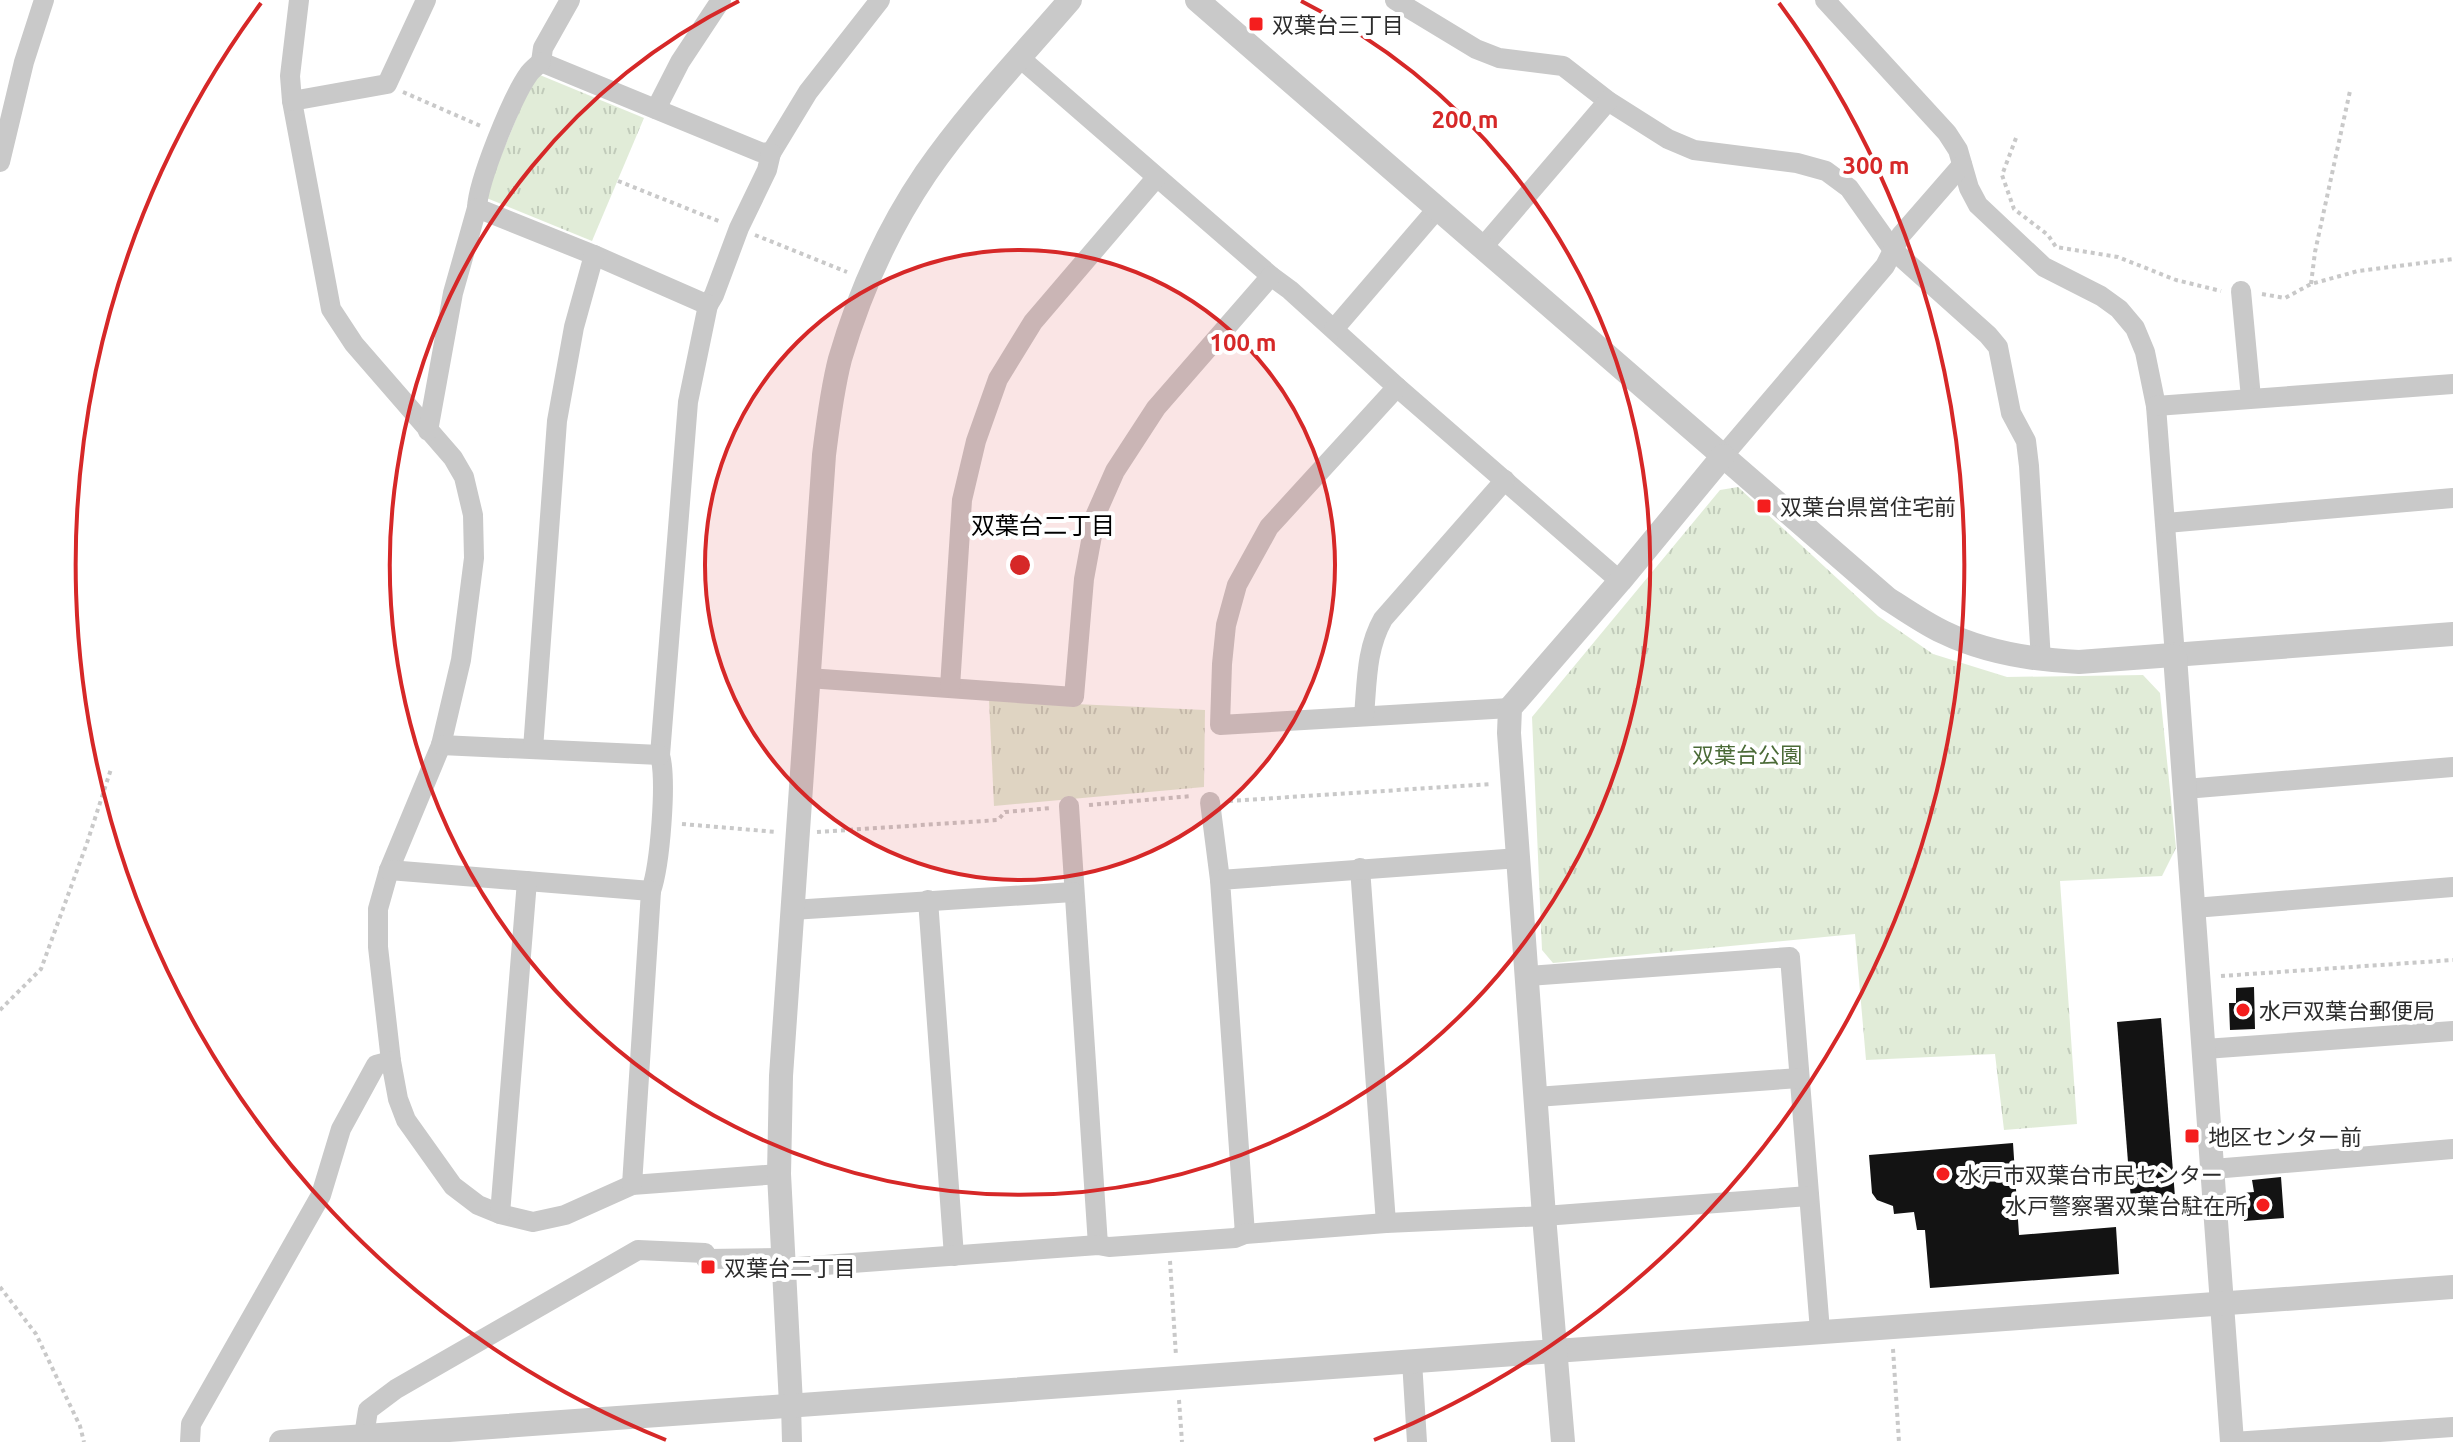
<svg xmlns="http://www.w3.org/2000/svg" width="2453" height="1442" font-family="Ubuntu,'Noto Sans JP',sans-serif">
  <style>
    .grass { fill: url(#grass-tufts) }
    .building { fill: #131313 }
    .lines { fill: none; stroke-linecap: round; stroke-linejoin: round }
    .path { stroke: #c9c9c9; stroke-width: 4; stroke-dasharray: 4 4; stroke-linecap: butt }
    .minor { stroke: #c9c9c9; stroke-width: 20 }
    .tertiary { stroke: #c9c9c9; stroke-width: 24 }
    .ring { fill: none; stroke: #d62828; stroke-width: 4 }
    .poi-dot { fill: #f41e1e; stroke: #fff; stroke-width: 3 }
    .labels { text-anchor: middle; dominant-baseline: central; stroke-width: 8; stroke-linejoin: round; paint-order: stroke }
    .poi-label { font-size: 22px; fill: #2c2c2c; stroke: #fff; text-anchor: start }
    .park-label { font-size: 22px; fill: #4b6b37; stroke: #fff }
    .neighbourhood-label { font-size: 24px; fill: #000; stroke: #fff }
    .centre { fill: #d62828; stroke: #fff; stroke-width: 4 }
    .ring-label { font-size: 24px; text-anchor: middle; font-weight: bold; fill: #d62828; stroke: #fff; stroke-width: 8; stroke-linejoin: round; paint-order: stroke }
  </style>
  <defs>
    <pattern id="grass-tufts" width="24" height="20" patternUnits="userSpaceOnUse" patternTransform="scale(2)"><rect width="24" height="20" fill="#e1ecd8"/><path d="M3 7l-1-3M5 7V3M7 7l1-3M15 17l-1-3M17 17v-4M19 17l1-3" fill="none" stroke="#c1cbba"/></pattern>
  </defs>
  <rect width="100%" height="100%" fill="#fff"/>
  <g class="grass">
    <path d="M535,73L644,118L592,241L484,197Z"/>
    <path d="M1738,487L1878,616L1933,654L2007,677L2143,675L2160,693L2176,848L2162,876L2060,881L2077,1124L2004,1130L1995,1054L1866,1060L1855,934L1553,963L1542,950L1532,717L1720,490Z"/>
    <path d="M989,700L1205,710L1204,787L994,806Z"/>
  </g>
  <g class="building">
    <path d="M2254,987L2255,1029L2230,1030L2229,1003H2236V988Z"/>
    <path d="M2161,1018L2176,1210L2132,1213L2117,1022Z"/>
    <path d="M2013,1143L2019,1235L2116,1227L2119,1274L1930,1288L1925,1230H1917L1914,1212L1894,1214L1893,1206L1877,1200L1872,1193L1869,1155Z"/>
    <path d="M2281,1177L2284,1218L2244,1221L2242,1193L2254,1192L2252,1180Z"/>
  </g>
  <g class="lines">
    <g class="path">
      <path d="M403,92L483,127"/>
      <path d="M2016,138L2002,175L2014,209L2048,235L2056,247L2118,257L2176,280L2221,291"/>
      <path d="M618,181L721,222"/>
      <path d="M755,235L847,272"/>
      <path d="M2311,284L2315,252L2350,91"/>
      <path d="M2262,294L2285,298L2311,284L2358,271L2453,259"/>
      <path d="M1229,801L1491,784"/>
      <path d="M1089,805L1192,796"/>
      <path d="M682,824L777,832"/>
      <path d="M817,832L998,820L1005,812L1052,808"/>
      <path d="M2221,976L2453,960"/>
      <path d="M0,1010L41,969L87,843L111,769"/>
      <path d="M1170,1261L1176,1356"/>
      <path d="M0,1287L36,1334L80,1426L84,1442"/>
      <path d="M1893,1349L1899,1442"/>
      <path d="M1179,1400L1182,1442"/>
    </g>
    <g class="minor">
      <path d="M299,0L290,76L292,101L331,309L354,344L453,458L464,477L473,515L474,558L461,660L441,745L389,870L378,909V947L391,1061L398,1099L406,1120L453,1186L478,1205L500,1214L533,1222L565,1215L632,1185L779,1174"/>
      <path d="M570,0L543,48L541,62L760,152L771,153L808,92L880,0"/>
      <path d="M1395,0L1476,49L1499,58L1563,66L1608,101L1668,139L1694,150L1797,163L1826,171L1849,188L1893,250L1988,335L1998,347L2011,413L2026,441L2029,466L2041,660"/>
      <path d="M1825,0L1947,133L1958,150L1969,188L1978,205L2044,267L2101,296L2119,309L2135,328L2145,352L2156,406L2175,656"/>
      <path d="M1020,58L1271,276L1290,290L1397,387L1620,581"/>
      <path d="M292,101L387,84L426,0"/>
      <path d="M656,109L680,62L721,0"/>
      <path d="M0,162L24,62L44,0"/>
      <path d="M477,208C478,181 512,98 528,75C531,70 537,66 541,62"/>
      <path d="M1482,248L1608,101"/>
      <path d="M2241,291L2251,398"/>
      <path d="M708,305L714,295L739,228L767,170L771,153"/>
      <path d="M1334,329L1437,209"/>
      <path d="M1397,387L1269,527L1237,585L1226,625L1222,664L1220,725L1510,708"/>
      <path d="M2156,406L2453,384"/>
      <path d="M428,431L453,293L477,208L594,255L708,305L688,402L660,755C667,781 660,865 651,891"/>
      <path d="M1723,456L1885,266L1901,235L1962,165"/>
      <path d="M2166,523L2453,498"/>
      <path d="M808,678L1074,697L1084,579L1096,514L1115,471L1156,408L1271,276"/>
      <path d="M950,687L962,500L976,441L998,379L1033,322L1156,178"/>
      <path d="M1364,716C1367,682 1366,649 1383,619L1505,480"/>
      <path d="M441,745L660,755"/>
      <path d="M533,749L557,421L574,327L594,255"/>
      <path d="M2185,789L2453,767"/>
      <path d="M1210,802L1220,880"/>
      <path d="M1069,806L1098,1245"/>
      <path d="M1360,868L1386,1223"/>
      <path d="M389,870L651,891L632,1185"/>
      <path d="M928,900L954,1256"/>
      <path d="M2194,908L2453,887"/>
      <path d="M792,910L1073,892"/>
      <path d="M1528,976L1790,957L1820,1331"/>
      <path d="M2205,1049L2453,1031"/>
      <path d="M1536,1097L1799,1078"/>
      <path d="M2213,1169L2453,1149"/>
      <path d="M500,1214L527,881"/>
      <path d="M1245,1234L1220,880L1519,858"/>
      <path d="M784,1268L1098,1245L1109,1247L1235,1238L1245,1234L1386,1223L1544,1216L1809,1196"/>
      <path d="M1412,1361L1417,1442"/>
      <path d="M791,1404L792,1442"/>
      <path d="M364,1436L368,1410L396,1389L638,1250L705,1253L706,1259L783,1258"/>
      <path d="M190,1442L191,1424L321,1195L341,1129L376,1065L391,1061"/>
      <path d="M2233,1442L2453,1427"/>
    </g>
    <g class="tertiary">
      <path d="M1197,0L1888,599C1906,610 1924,623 1943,632C1984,652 2033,660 2079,662L2453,634"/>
      <path d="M2175,656L2232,1442"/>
      <path d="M791,1404L779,1174L781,1076L824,455C828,423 832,390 840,359C859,294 888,229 926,173C969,111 1021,57 1070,0"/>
      <path d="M281,1442L2453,1287"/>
      <path d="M1563,1442L1544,1216L1509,733L1510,708L1620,581L1723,456"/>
    </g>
  </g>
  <circle cx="1020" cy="565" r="315" fill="#d62828" fill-opacity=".12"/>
  <g class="ring">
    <circle cx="1020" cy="565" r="315"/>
    <path d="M1301 1A630 630 0 1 1 739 1"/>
    <path d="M666 1440A944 944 0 0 1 261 3M1779 3A944 944 0 0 1 1374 1440"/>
  </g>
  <g class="poi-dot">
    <rect x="1248" y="16" width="16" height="16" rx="4"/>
    <rect x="1756" y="498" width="16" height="16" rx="4"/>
    <circle cx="2243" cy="1010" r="8"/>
    <rect x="2184" y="1128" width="16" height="16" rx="4"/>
    <circle cx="1943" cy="1174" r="8"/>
    <circle cx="2263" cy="1205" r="8"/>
    <rect x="700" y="1259" width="16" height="16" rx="4"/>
  </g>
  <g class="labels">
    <g class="poi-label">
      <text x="1272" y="24">双葉台三丁目</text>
      <text x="1780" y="506">双葉台県営住宅前</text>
      <text x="2259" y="1010">水戸双葉台郵便局</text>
      <text x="2208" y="1136">地区センター前</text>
      <text x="1959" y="1174">水戸市双葉台市民センター</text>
      <text x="2247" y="1205" text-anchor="end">水戸警察署双葉台駐在所</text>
      <text x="724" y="1267">双葉台二丁目</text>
    </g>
    <g class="park-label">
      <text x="1747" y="754">双葉台公園</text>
    </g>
    <g class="neighbourhood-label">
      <text x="1043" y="525">双葉台二丁目</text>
    </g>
  </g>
  <circle cx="1020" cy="565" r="12" class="centre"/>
  <g class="ring-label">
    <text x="1465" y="128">200 m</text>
    <text x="1876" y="174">300 m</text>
    <text x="1243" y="351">100 m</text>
  </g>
</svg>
